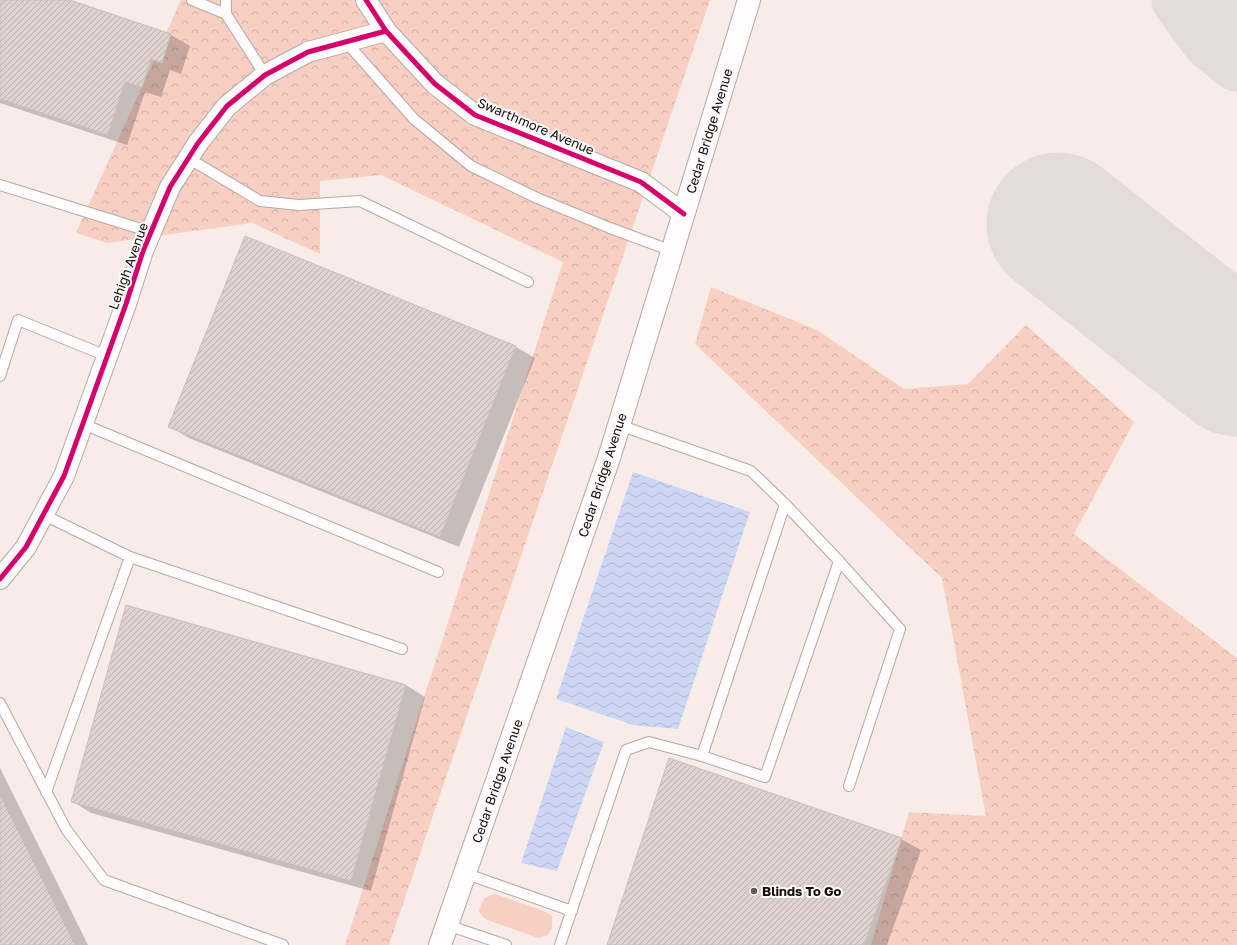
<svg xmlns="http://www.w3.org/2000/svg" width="1237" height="945" font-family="'Golos Text',sans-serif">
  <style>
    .green { fill: #f8cfc3 }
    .forest { fill: url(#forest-crowns) }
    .water { fill: url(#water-waves) }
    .shadow { fill: #0003 }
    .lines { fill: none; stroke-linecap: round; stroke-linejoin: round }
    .taxiway { stroke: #e4dcda; stroke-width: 57 }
    .runway { stroke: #e4dcda; stroke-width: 143 }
    .building { fill: url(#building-hatch); stroke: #cabfbb }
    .service-casing { stroke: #b4a9a5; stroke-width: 12 }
    .minor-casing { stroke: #b4a9a5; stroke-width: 22 }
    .primary-casing { stroke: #b4a9a5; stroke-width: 24 }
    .service { stroke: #fefcfc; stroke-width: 10 }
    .minor { stroke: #fefcfc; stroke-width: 20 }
    .primary { stroke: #fefcfc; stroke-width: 22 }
    .cycleway-casing { stroke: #fbfbfb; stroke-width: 8 }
    .cycleway { stroke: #d6006c; stroke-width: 5 }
    .poi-dot { fill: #645855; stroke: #fbfbfb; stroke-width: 1.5 }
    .labels { text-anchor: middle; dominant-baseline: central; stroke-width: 4; stroke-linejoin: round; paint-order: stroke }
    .street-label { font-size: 13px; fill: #140906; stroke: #fbfbfb }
    .poi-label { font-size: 13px; font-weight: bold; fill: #140906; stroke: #fbfbfb; text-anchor: start }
  </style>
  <defs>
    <pattern id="forest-crowns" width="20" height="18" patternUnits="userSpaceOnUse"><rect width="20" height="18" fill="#f8cfc3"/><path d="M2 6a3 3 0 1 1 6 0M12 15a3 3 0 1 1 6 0" fill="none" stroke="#d4b0a6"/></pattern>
    <pattern id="water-waves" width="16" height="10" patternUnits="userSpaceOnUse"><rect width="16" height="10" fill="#cdd7f5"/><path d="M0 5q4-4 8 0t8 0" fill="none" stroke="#afb7d1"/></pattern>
    <pattern id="building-hatch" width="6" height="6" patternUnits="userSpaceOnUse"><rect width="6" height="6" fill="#ded2cf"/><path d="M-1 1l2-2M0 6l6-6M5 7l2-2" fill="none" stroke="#beb3b0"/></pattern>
  </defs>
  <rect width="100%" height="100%" fill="#f8ece8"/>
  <path class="green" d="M495,894L544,911L552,916V928L548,935L538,938L485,919L479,912C482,900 483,897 495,894Z"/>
  <g class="forest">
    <path d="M181,0H710L389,945H345L563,262L381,175L320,181V254L252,223L107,243L76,233Z"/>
    <path d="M711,287L817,330L904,389L968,384L1026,325L1134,422L1074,534L1237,658V945H871L909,812L986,816L942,578L695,344Z"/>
  </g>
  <g class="water">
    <path d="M633,472L750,512L678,729L633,725L556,699Z"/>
    <path d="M566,727L604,742L557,871L521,863Z"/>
  </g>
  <g class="shadow">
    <path d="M0,0H67L171,35L190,46L181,74L170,70L161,97L145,92L127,145L0,103Z"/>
    <path d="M245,237L516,347L535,358L459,547L189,438L169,426Z"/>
    <path d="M126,607L406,685L425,697L371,891L91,813L72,801Z"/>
    <path d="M0,768L88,945H0Z"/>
    <path d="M901,839L921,850L887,945H608Z"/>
  </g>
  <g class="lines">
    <g class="taxiway">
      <path d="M1180,0L1210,41L1237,63"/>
      <path d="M1210,41L1237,6"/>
    </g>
    <path class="runway" d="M1058,224L1237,365"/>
  </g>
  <g class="building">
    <path d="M0,0H70L171,34L162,63L151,59L142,87L125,82L108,135L0,99Z"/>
    <path d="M245,236L516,346L440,537L168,427Z"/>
    <path d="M126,605L406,685L351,881L71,802Z"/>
    <path d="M669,758L902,838L864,945H607Z"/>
    <path d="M0,795L75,945H0Z"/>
  </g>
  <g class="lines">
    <defs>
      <g id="service">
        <path d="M192,0L226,14L265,75"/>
        <path d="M226,0V14"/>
        <path d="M346,42L414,119L471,166L537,198L610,228L672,251"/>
        <path d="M188,158L260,201L299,205L360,201L528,282"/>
        <path d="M0,185L151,232"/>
        <path d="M0,376L18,320L107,356"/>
        <path d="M83,424L438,572"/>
        <path d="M44,515L130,557L402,649"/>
        <path d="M839,561L900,629L849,786"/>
        <path d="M0,703L66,829L104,880L283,945"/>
        <path d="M702,756L765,777L839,561L785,504"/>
        <path d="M46,792L130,557"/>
        <path d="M464,873L572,911"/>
        <path d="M447,925L506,945"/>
        <path d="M560,945L626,750L649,742L702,756L785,504L751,471L619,425"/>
      </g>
      <g id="minor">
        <path d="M366,0L386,31L435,84L475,115L641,182L684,214"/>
        <path d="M0,579L26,547L64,476L126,304L143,251L170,187L198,143L227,106L265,75L308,52L386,31"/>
      </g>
      <path id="primary" d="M440,945L609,458L749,0"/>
    </defs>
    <use href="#service" class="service-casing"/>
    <use href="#minor" class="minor-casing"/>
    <use href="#primary" class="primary-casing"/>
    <use href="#service" class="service"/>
    <use href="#minor" class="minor"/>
    <use href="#primary" class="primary"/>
    <defs>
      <g id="cycleway">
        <path d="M366,0L386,31L435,84L475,115L641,182L684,214"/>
        <path d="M0,579L26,547L64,476L126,304L143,251L170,187L198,143L227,106L265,75L308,52L386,31"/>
      </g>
    </defs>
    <use href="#cycleway" class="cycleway-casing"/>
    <use href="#cycleway" class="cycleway"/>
  </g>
  <circle class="poi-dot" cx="754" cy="891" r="4"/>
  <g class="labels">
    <g class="street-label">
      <text transform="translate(536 126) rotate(23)">Swarthmore Avenue</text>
      <text transform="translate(709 131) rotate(-73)">Cedar Bridge Avenue</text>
      <text transform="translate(128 266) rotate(-70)">Lehigh Avenue</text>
      <text transform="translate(602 475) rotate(-72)">Cedar Bridge Avenue</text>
      <text transform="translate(497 781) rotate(-71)">Cedar Bridge Avenue</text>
    </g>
    <g class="poi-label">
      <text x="762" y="891">Blinds To Go</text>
    </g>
  </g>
</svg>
